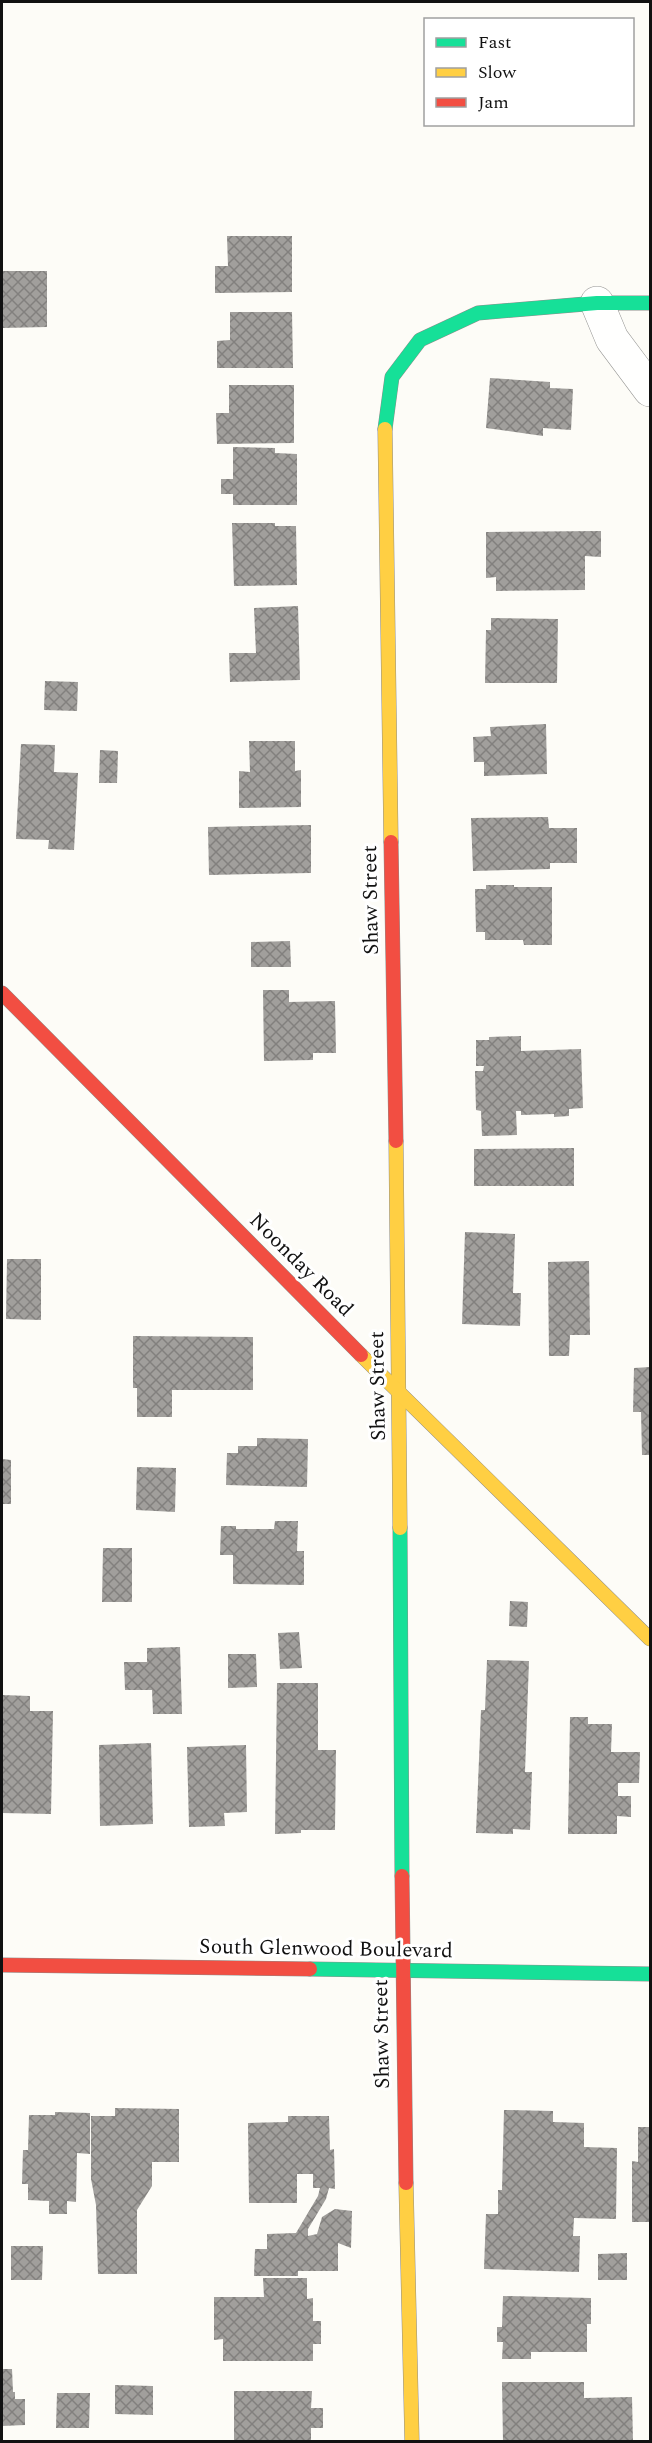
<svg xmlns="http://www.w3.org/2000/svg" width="652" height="2443" font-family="Spectral,serif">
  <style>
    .building { fill: url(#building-cross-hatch) }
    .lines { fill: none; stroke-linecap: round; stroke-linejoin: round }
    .street-casing { stroke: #979795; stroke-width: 34 }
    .fast-casing { stroke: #8e8d8b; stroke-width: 15 }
    .slow-casing { stroke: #8e8d8b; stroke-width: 15 }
    .jam-casing { stroke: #8e8d8b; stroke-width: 15 }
    .street { stroke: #fffffe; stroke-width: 33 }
    .fast { stroke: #16e098; stroke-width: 14 }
    .slow { stroke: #ffcf43; stroke-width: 14 }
    .jam { stroke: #f24e42; stroke-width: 14 }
    .labels { text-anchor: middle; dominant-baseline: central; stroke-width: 6; stroke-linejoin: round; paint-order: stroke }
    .street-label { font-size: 21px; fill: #111; stroke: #fff }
  </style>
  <defs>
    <pattern id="building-cross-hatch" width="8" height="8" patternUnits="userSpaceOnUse" patternTransform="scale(1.5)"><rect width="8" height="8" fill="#a19f9c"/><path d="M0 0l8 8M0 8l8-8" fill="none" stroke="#82807e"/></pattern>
  </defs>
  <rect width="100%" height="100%" fill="#fdfcf7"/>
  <g class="building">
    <path d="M227,236H292V292L215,293V266H228Z"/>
    <path d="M2,271H47V327L2,328Z"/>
    <path d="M230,312H292L293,368H217V341L230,340Z"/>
    <path d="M490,378L550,382V388L573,389L571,430L543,428V436L486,428Z"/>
    <path d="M229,385H294V443L217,444L216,413H229Z"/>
    <path d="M233,447L275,448V453L297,454V505H233V494H221V479H233Z"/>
    <path d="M232,523H275V526H296L297,585L234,586Z"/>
    <path d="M601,531V557L585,556V590L496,591V577L486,578V532Z"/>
    <path d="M298,606L300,680L230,682L229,653H256L254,608Z"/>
    <path d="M491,618L558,619L557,683H485L486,630H491Z"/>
    <path d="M45,681L78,682L77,711L44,710Z"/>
    <path d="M546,724L547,774L484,776V762H474L473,737L491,736L490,727Z"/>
    <path d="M249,741H295V771L301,770V807L239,808V771L250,772Z"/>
    <path d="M21,744L55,745L54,772L78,773L74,850L48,849L49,840L16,839Z"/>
    <path d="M100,750L118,751L117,783H99Z"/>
    <path d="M548,817L549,828H577V863H550V869L473,871L471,818Z"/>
    <path d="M311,825V873L209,875L208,827Z"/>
    <path d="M486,885H514V887H552V945H524L523,940H485V932H476L475,889H486Z"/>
    <path d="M290,941L291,967H251V942Z"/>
    <path d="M263,990H289V1002L335,1001L336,1053H313V1060L264,1061Z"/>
    <path d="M521,1036V1051L581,1049L583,1108L569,1109V1116L554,1117V1114L521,1115V1111H516L517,1135L482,1136L481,1111L476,1110L475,1071H483L484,1066H476V1040H489V1037Z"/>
    <path d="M574,1148V1186H474V1149Z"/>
    <path d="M465,1232L515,1234L513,1293H521L520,1326L462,1324Z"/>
    <path d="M7,1259H41V1320L6,1319Z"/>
    <path d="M589,1261L590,1335H570L569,1356H549L548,1262Z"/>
    <path d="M133,1336L253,1337V1390H172V1417H137V1388H133Z"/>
    <path d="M650,1367V1455H642L641,1412H633L634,1368Z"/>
    <path d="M257,1438L308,1439L307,1487L226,1485L227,1453H238V1446H257Z"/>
    <path d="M2,1459L11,1460V1504H2Z"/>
    <path d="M137,1467L176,1468L175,1512L136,1510Z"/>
    <path d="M275,1521H298L297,1551H304V1585L233,1584V1555H220L221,1526H236V1529H274Z"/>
    <path d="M103,1548H132V1602H102Z"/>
    <path d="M510,1601L528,1602L527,1627L509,1626Z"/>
    <path d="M299,1632L302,1668L280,1669L278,1633Z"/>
    <path d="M180,1647L182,1714H153L152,1690H125L124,1662H147V1648Z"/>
    <path d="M228,1654H256L257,1687L228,1688Z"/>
    <path d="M487,1660L529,1661L525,1772H532L530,1830L513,1829V1834L476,1833L481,1710H485Z"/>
    <path d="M277,1683H318V1750H336L335,1830H301V1833L275,1834Z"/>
    <path d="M2,1695L30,1696V1711H53L51,1814L2,1813Z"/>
    <path d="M570,1717H588V1724H612L611,1752H640L639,1783H618V1796H631V1817L617,1816V1834H568Z"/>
    <path d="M151,1743L153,1824L100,1826L99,1745Z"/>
    <path d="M246,1745L247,1812L224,1813L225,1826L189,1827L187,1747Z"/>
    <path d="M115,2108L179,2109V2162H152V2186L137,2210V2274H98L96,2205L91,2179V2116H115Z"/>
    <path d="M504,2110L553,2111V2122L584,2123V2147L617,2148L616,2219L574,2218L573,2236H580L579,2272L484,2269L486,2214H498V2190H502Z"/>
    <path d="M55,2112L90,2113V2154L77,2153L76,2202L67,2201V2214H49V2201L28,2200V2184H22L23,2150H28L29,2115H55Z"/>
    <path d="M288,2116H329L330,2150L334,2149L335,2189L329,2188L326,2199L308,2229V2236L317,2234L322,2217L335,2209L352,2211L351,2248L338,2243V2271H298V2276H254L255,2249H267V2234L296,2233L318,2196L320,2188H313V2174H297V2203H249L248,2123L288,2122Z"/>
    <path d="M638,2127H650V2222H632V2161L638,2162Z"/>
    <path d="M11,2246H43L42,2280H11Z"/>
    <path d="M627,2253V2280H598V2254Z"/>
    <path d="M263,2278H307V2299L313,2298V2321H321V2344H313V2361H223V2339L214,2340V2297H264Z"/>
    <path d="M503,2296L591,2298V2324H587V2352H531V2359H502L503,2342H497V2327H502Z"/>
    <path d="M2,2369H12L13,2392H15V2399H25V2425L2,2426Z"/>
    <path d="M502,2382H584V2398L632,2397L633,2442H503Z"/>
    <path d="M115,2385L153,2386V2415L115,2414Z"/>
    <path d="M234,2391H312L311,2408H323V2428H311V2442H234Z"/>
    <path d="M57,2393H90L89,2428H56Z"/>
  </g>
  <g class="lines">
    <defs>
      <path id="street" d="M597,303L612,339L650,390"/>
      <g id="fast">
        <path d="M385,429L392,377L420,340L478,313L597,303H650"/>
        <path d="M400,1528L402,1876"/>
        <path d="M310,1969L650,1974"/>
      </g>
      <g id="slow">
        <path d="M385,429L391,842"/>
        <path d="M396,1141L400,1528"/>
        <path d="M361,1355L650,1639"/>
        <path d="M406,2183L412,2442"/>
      </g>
      <g id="jam">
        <path d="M391,842L396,1141"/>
        <path d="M2,993L361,1355"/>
        <path d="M402,1876L406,2183"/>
        <path d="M2,1965L310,1969"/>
      </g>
    </defs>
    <use href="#street" class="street-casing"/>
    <use href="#fast" class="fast-casing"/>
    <use href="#slow" class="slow-casing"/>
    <use href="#jam" class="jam-casing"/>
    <use href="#street" class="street"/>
    <use href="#fast" class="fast"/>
    <use href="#slow" class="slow"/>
    <use href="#jam" class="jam"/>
  </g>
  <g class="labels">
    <g class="street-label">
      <text transform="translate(371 900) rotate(-91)">Shaw Street</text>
      <text transform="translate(301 1265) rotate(45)">Noonday Road</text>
      <text transform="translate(378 1386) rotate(-91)">Shaw Street</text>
      <text transform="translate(326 1949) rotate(1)">South Glenwood Boulevard</text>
      <text transform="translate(382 2034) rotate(-91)">Shaw Street</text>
    </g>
  </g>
  <rect width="652" height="2443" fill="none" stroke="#111111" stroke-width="6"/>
  <rect x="424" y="18" width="210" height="108" fill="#ffffff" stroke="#a0a0a0" stroke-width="1.5"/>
  <rect x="436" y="38" width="30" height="9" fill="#16e098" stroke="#a0a0a0" stroke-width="1.5"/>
  <text x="478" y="48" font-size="18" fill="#111111">Fast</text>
  <rect x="436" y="68" width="30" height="9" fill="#ffcf43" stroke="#a0a0a0" stroke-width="1.5"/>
  <text x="478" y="78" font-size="18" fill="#111111">Slow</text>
  <rect x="436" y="98" width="30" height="9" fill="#f24e42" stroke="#a0a0a0" stroke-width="1.5"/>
  <text x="478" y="108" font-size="18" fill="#111111">Jam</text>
</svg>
